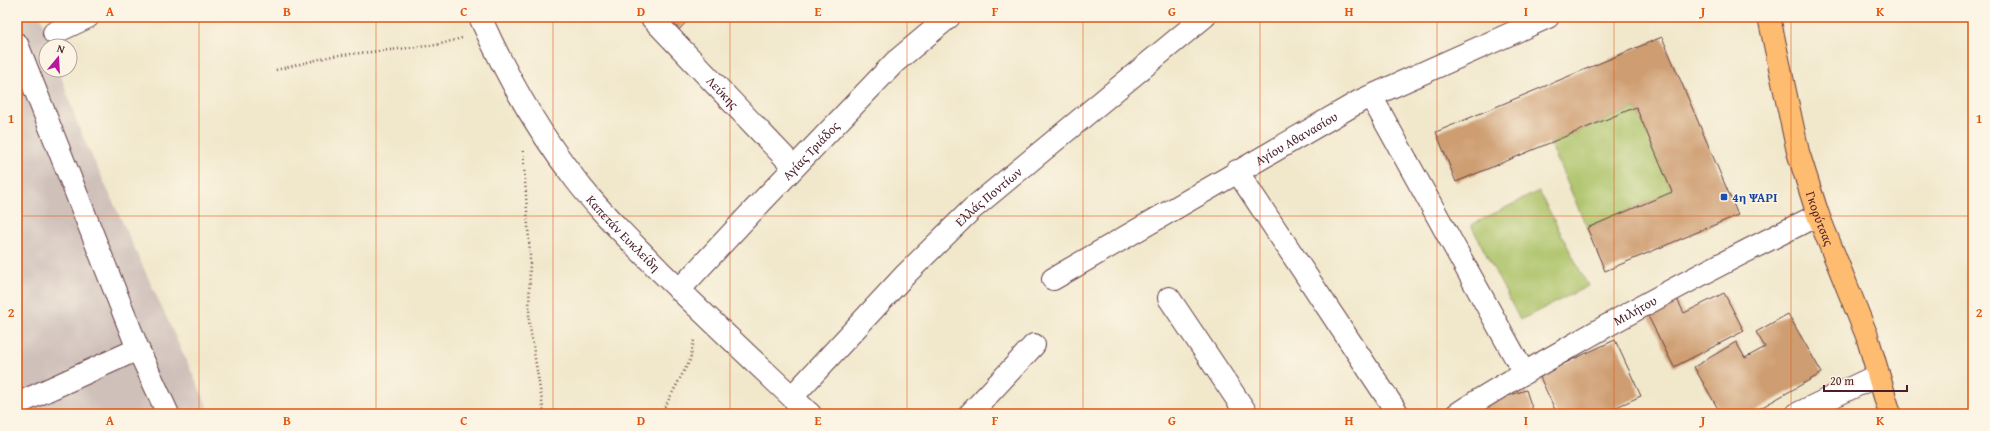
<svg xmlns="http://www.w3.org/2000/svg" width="1990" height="431" font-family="'Gentium Book Plus',serif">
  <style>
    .industrial { fill: #cfc0ba }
    .green { fill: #acc267; stroke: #7b7049 }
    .building { fill: #ce9d71 }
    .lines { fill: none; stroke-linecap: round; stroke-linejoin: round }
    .minor-casing { stroke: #633d43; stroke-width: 24 }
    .major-casing { stroke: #633d43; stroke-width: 24 }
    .path { stroke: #633d43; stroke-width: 2.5; stroke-dasharray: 1 3; stroke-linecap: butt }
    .minor { stroke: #fff; stroke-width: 22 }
    .major { stroke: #fdbc70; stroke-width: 22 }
    .grid { fill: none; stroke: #e0560e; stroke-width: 1; stroke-opacity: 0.55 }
    .transit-dot { fill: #1a4fb4; stroke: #fcf5e5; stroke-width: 1.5 }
    .labels { text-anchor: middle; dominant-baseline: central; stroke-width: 3; stroke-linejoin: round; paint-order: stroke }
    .street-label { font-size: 13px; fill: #4a1f2b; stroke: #fcf5e5 }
    .transit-label { font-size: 13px; font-weight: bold; fill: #164399; stroke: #fcf5e5; text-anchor: start }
    .neatline { fill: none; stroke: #e0560e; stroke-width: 1.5 }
    .grid-label { font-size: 13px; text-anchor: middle; font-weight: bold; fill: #e0560e }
  </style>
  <rect width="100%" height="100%" fill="#fcf5e5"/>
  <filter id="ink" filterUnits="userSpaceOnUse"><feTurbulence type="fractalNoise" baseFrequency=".025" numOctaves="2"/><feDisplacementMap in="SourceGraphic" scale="8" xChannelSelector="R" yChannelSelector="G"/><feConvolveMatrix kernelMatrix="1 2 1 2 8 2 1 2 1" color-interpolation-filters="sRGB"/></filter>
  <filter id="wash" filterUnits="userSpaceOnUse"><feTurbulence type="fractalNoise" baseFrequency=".012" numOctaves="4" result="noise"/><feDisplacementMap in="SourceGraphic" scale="16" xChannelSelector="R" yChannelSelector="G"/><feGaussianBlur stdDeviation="0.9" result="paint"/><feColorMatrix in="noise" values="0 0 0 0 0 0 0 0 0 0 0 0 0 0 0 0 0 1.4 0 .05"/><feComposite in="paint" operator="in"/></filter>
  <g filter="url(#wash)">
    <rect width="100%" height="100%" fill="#f1e8cc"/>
    <path class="industrial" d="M17,17H41L51,46H46V70H59L79,128L211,414H17Z"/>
    <g class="green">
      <path d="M1636,107L1672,192L1587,228L1550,143Z"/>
      <path d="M1539,191L1588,286L1520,320L1471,225Z"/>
    </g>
    <g id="blocks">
      <g class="building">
        <path d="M654,17H691L674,35Z"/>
        <path d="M1662,37L1738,215L1605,271L1587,228L1672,192L1636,107L1456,182L1436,132Z"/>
        <path d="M1724,293L1744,331L1674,367L1647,314L1677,299L1684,313Z"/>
        <path d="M1788,314L1822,373L1750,414H1721L1694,367L1736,342L1745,358L1765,347L1756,332Z"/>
        <path d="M1615,340L1641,396L1601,414H1557L1539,375Z"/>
        <path d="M1526,390L1534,414H1466L1465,410Z"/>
      </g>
    </g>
  </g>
  <g filter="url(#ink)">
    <use href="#blocks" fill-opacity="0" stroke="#633d43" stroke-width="1"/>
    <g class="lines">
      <defs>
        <g id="minor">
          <path id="s1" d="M480,17C505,73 537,130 575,179C600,212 630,240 659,270C709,319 759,366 810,414"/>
          <path id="s2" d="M651,17L794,167"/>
          <path d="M54,33L88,17"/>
          <path d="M17,44L138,349"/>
          <path d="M1371,96L1524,373"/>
          <path d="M1237,171L1398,414"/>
          <path id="s3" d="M1053,279L1360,101L1548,17"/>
          <path id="s4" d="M679,290L748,216L895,62L949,17"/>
          <path d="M1169,298L1247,414"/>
          <path id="s5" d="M792,397L906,274L972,209L1204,17"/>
          <path d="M17,404L138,349L168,414"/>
          <path d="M970,414L1034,345"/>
          <path id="s6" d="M1457,414C1491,391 1526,372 1561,352C1645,303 1731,258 1818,215"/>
          <path d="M1797,414L1878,375"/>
        </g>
        <g id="major">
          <path id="s7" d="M1769,17L1798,152L1818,215L1867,336L1890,414"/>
        </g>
      </defs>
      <use href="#minor" class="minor-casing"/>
      <use href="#major" class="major-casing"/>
      <g class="path">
        <path d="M276,70L332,56L437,45L462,38"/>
        <path d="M523,151L530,255L529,321L544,414"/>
        <path d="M661,414L690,360L694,340"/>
      </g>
      <use href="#minor" class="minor"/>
      <use href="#major" class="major"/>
    </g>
  </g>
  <path class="grid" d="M199,17V414M376,17V414M553,17V414M730,17V414M907,17V414M1083,17V414M1260,17V414M1437,17V414M1614,17V414M1791,17V414M17,216H1973"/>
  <rect class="transit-dot" x="1720" y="193" width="8" height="8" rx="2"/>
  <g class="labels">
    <g class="street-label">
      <text stroke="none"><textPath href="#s2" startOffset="104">Λεύκης</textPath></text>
      <text stroke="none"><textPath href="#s3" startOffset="281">Αγίου Αθανασίου</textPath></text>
      <text stroke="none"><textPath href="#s4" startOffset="192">Αγίας Τριάδος</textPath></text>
      <text stroke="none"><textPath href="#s5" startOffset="281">Ελλάς Ποντίων</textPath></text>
      <text stroke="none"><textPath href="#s7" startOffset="208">Γκορύτσας</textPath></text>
      <text stroke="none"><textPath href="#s1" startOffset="261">Καπετάν Ευκλείδη</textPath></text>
      <text stroke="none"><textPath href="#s6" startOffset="206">Μιλήτου</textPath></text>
    </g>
    <g class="transit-label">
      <text x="1732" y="197">4η ΨΑΡΙ</text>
    </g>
  </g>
  <rect width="1990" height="431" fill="none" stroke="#fcf5e5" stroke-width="44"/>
  <g transform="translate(58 58) rotate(18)"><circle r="19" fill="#fcf5e5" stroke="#b59f9b"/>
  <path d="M0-3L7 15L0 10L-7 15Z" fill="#b5179e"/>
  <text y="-6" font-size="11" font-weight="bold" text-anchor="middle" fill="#4a1f2b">N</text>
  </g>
  <path d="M1824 385v6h83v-6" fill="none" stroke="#4a1f2b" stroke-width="2"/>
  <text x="1830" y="385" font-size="12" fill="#4a1f2b" stroke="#fcf5e5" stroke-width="3" paint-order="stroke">20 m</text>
  <rect x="22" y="22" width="1946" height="387" class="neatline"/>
  <g class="grid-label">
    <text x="110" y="16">A</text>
    <text x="287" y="16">B</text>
    <text x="464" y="16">C</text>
    <text x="641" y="16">D</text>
    <text x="818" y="16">E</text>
    <text x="995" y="16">F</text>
    <text x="1172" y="16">G</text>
    <text x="1349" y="16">H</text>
    <text x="1526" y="16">I</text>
    <text x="1703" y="16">J</text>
    <text x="1880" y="16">K</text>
    <text x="11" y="123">1</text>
    <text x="1979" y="123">1</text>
    <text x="11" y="317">2</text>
    <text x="1979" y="317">2</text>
    <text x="110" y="425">A</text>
    <text x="287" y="425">B</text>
    <text x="464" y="425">C</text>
    <text x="641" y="425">D</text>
    <text x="818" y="425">E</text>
    <text x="995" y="425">F</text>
    <text x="1172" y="425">G</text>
    <text x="1349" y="425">H</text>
    <text x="1526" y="425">I</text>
    <text x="1703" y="425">J</text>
    <text x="1880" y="425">K</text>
  </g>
</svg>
